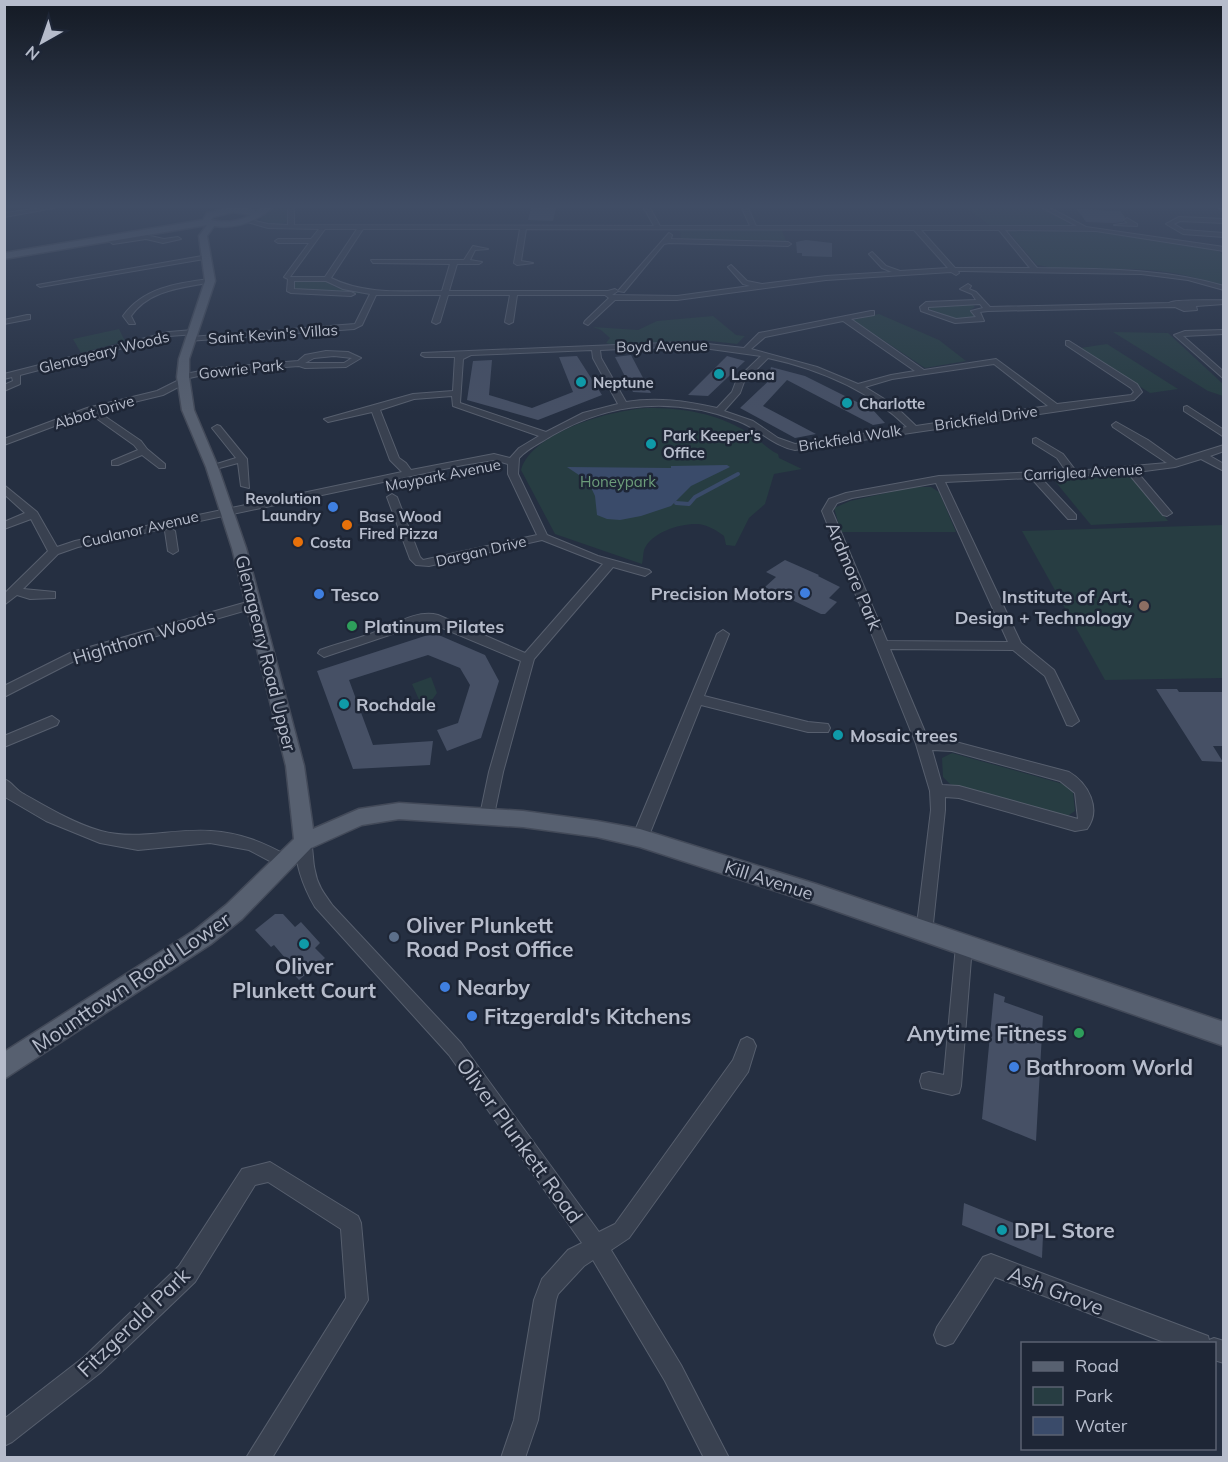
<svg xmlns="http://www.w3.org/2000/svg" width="1228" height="1462" font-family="Mulish,sans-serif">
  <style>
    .green { fill: #273d42 }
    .water { fill: #3a4b6a }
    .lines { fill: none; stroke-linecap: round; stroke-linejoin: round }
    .stream { stroke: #3a4b6a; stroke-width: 4 }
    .building { fill: #465065 }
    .minor-casing { stroke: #575f6e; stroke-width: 2 }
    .major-casing { stroke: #434a59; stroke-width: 3 }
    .minor { fill: #394150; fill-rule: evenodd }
    .major { fill: #576070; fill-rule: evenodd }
    .culture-dot { fill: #0f9aa8; stroke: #1e2636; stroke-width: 2 }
    .shop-dot { fill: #3f7fe0; stroke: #1e2636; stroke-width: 2 }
    .food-dot { fill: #e8710a; stroke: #1e2636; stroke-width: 2 }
    .education-dot { fill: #8d6e63; stroke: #1e2636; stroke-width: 2 }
    .leisure-dot { fill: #2e9e5b; stroke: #1e2636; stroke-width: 2 }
    .service-dot { fill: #5c6f8a; stroke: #1e2636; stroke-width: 2 }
    .labels { text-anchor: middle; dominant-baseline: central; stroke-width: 5; stroke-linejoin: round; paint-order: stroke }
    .far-street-label { font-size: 15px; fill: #b6bccb; stroke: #1e2636 }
    .far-poi-label { font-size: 15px; font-weight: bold; fill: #b6bccb; stroke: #1e2636; text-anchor: start }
    .far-park-label { font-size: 15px; fill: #6c9c7a; stroke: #1e2636 }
    .street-label { font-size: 18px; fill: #b6bccb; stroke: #1e2636 }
    .poi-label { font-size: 18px; font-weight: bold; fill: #b6bccb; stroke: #1e2636; text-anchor: start }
    .near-poi-label { font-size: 21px; font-weight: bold; fill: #b6bccb; stroke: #1e2636; text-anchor: start }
    .near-street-label { font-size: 21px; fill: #b6bccb; stroke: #1e2636 }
  </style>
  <rect width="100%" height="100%" fill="#252f41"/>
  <g class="green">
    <path d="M272,208H287V222L276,225L261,220L264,212Z"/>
    <path d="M966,208H1042L1073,226H991Z"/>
    <path d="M1068,229L1109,232L1218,251L1223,255V286C1200,278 1174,272 1150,270C1112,267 1074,273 1037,265L1008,231Z"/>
    <path d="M676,230H782L786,241L681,239L680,231Z"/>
    <path d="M323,279L335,287L367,294L295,289L294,280Z"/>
    <path d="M972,304L975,307L970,310L975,317L957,320L927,308L929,305Z"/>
    <path d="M879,314L939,340L966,361L925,368L853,320Z"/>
    <path d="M713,316L736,335L745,336L737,344L702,340L610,344L606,343L610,338L601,330L593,327L638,330L657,321Z"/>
    <path d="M119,329L125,341L81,353L73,339Z"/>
    <path d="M1113,332L1168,333L1223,384V396L1208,391Z"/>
    <path d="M1107,344L1178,389L1150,393L1080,348Z"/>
    <path d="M647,408C683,408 716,413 747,432C758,438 766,448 778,454L779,458L802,469L774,474L765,504L749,518L735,546L726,545L724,536C716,530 708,525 698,524C681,523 651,532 644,550C643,554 643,560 642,564L555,534L521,470C532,432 611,410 647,408Z"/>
    <path d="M1133,476L1168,521L1091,525L1054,480Z"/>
    <path d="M913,487H931L939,492L956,532H841L834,508L850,501Z"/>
    <path d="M1223,525V678L1105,680L1022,531Z"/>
    <path d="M431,677L437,693L424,711L412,684Z"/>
    <path d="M952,753L1067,785L1073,792L1075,811L1066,817L950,784L943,777L942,758Z"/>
  </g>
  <path class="water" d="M727,465L730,467L691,486L671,506L641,516L620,520L607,519L597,515L595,496L588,481L567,467L671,468V466Z"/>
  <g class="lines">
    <path class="stream" d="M676,503L689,504L695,497L738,474"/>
  </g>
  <g class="building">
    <path d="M531,208H556L553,221L528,220Z"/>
    <path d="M1077,209L1120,211L1125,217L1123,222L1113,223L1086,222Z"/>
    <path d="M806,240L832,243V257L802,256V253H797L796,242Z"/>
    <path d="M631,355L651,393L633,392L615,357Z"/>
    <path d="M577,356L602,395L538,420L467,400L473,361L492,360L489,395L532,408L573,392L559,357Z"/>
    <path d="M727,356L745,361L708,396L688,395Z"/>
    <path d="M771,367L805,376L873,410L885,423L873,425L787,380L763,406L816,434L795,438L740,408L776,374L770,371Z"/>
    <path d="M785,560L819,575L818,576L840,587L829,598L837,602L825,614H821L765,587L776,577L766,572Z"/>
    <path d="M434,633L485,655L499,681L481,738L447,751L437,730L458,723L470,685L460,668L428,655L349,680L373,745L433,741L430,765L353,769L317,671Z"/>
    <path d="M1156,689H1177L1179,692H1224V746H1213L1223,762L1202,761Z"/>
    <path d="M275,914H283L295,927L301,922L320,943L315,948L325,958L299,980L288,968L291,965L274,945L271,947L255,930Z"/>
    <path d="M994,993L1005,997L1004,1002L1043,1016L1036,1141L982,1119Z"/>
    <path d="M964,1203L1043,1235L1042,1258L962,1225Z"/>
  </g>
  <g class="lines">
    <defs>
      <g id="minor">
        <path d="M42,208H54L4,217V213Z"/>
        <path d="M288,208H294V225L654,226L644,208H650L660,226H750L742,208H748L756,226H1077L1043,208H1050L1086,227L1224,247V251L1096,231L1005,230L1037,268C1100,269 1162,268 1224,286V290L1188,280L1141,274L964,271H958L959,273L956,275L951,272L826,280L677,300H615L588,325L584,323L585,321L609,298L605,295H517L513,322L509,324L505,322L510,295H448L440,322L436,324L432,322L441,295H376L362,325L354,329L188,341L187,339L191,337L355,324L370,294L343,289L326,281H294V289L351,292L355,294L351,296L291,293L287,291L288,279L284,277L309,243H278L275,241L278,239H311L319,229L268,228L244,221L247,219L268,224L288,225ZM325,229H357L325,277H290ZM363,229H520L514,263L517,265L533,263L521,261L526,229L914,230L948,268L900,271L886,266L872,252L869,254L882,268L892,272L826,276L762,284L747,281L731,265L728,267L743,284L750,286L677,296L612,295L618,291L624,292L664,244L669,243L788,246L791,244L788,242L671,239L672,235L669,233L618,291L615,289L608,291H449L457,264H479L482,262L470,260L475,250L488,249L473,246L464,260H371L373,263L450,264L442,291C404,291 365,295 331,278ZM921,230H999L1030,268H955Z"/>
        <path d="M1179,217L1224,219V223L1180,221L1174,224L1184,230L1224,233V237L1183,234L1166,224Z"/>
        <path d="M1127,218L1137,224V226L1114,225L1128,223L1124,220Z"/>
        <path d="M146,235L164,239L178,237L181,239L163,243L146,239L113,244L106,239L109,237L114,240Z"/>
        <path d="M208,255L210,258L40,287L37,285Z"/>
        <path d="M210,279L212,282C183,288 150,289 131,316L135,324H129L123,316C143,288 177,283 210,279Z"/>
        <path d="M968,284L971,286L969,289L976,292L990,307L1169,303C1175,299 1212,301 1224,300V304L1196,306L1197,310L1184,311L1175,307L988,311L980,312L984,321L955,323L921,311L920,307L926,302L976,300L972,294L960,289ZM980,304L983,308L971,311L976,317L956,319L928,310V307Z"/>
        <path d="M871,311H874V315L851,319L924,370L996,359L1057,404L1131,395L1134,392L1131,388L1066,345V341H1069L1137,384L1142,392L1134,400L795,450C773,446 759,429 738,421C676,397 611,401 553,435C542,442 528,448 519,458L518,474L547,535L598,556L649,570L651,572L645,576L613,567L534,659L503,772L494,815L492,819L487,821L482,819L480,815L489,772L521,661L428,622L324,657L318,653L320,650C336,644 353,640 370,634C391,627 415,609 438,615L525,653L603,564L542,540L429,566L416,565L410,559L387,497L392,494L397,497L420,557L423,560L537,535L508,474V464L494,460L463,465L78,547L58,554L23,589L55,592V598L30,599L17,595L4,605V594L48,551L31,519L4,529V522L25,513L4,494V485L37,512L57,547L75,541L402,472L390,460L372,412L328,422L324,419L413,394L453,391L455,357H425L421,355L422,353L689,342L744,348L759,333ZM843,321L915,371L891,375L858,384L817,367L751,349L765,337ZM689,346L761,356L737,379L732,392L717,408C686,401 657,397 626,402L601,358L600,350ZM592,350L593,358L618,404L583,413L546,432L460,403L463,359L471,355ZM768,358C819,369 869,390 907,427L795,444L778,438L753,421L724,411L740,393L744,382ZM994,364L1048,406L916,426L894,405L865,387L892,379ZM452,396L453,406L539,436L519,448L510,458L494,454L411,470L406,463L399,458L380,410L414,399Z"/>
        <path d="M27,315H30V319L4,324V320Z"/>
        <path d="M193,330H196V334L169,336L20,375V384L4,391V385L13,381L12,377L4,379V374L169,332Z"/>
        <path d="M1224,330V334L1183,336L1224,372V379L1174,335L1185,331Z"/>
        <path d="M326,351L348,352L361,358L346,367L305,368L299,366L216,372L185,379L186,383L163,395L97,411L141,441L147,449L165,464V468H159L142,455L118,465H112V461L138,450L134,445L89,413L4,445V439L87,408L157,391L181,379L180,375L216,368L298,361L305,355ZM334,356L352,358L344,363H305L314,358Z"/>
        <path d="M1187,406L1224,430V437L1184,411V407Z"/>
        <path d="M1116,422L1148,440L1176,460L1224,445V451L1210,456L1224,464V471L1201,459L1175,467L1137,472L1172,513L1167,516L1163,515L1128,473L1041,478L1076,515V519H1068L1031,478L945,482L1021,643L1054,670L1079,721L1072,726L1067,725L1045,676L1013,650L890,649L928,739L952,741L1069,772C1088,783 1102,809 1087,829L1075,831L959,798L945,797V810L932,933L930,938L924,941L918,938L916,933L931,810L930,791L916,744L822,511L829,499L846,493L939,476L1066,471L1057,458L1033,443V439L1036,438L1063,454L1076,471L1167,463L1113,427L1112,425ZM936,483L1008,642L887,641L832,511L837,503L852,498ZM932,750L952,751L1060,781L1075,793L1078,819L959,786L942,785Z"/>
        <path d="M217,425L220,426L247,459L249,488L241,486L238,463L212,470L207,467L236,458L212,428Z"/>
        <path d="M170,528L175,531L178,551L173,554L168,551L165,531Z"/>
        <path d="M254,600L258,601L260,604L258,607L80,658L4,697V686L72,652Z"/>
        <path d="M723,630L729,634L704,696L808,722L828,724L830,728L828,732H808L701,705L648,838L645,843L640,844L635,843L632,838L717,634Z"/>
        <path d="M52,716L59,721L57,725L4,747V736Z"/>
        <path d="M4,779C12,782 15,789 22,793C47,807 73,823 101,831C138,841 173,828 211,831C241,833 262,842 288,856L291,861L288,866L283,868L249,850L210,843L138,850L100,843L46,821L5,797Z"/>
        <path d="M304,836L309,837C314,847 312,860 315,871C317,885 325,895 333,906L461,1043L599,1232L615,1224L733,1060L741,1040L747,1037L753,1040L756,1046L748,1072L629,1238L611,1250L681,1365L729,1458H704L665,1381L593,1260L584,1266L558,1294L556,1300L538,1420L525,1458H501L514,1420L534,1300L542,1279L568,1250L582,1243L449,1055L315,907C305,890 290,856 299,837Z"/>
        <path d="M964,938L970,940L972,946L961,1086L959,1093L952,1095L922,1088L920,1081L922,1074L929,1072L944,1075L956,946L958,940Z"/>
        <path d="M270,1162L358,1216L361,1223L368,1300L272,1458H246L346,1298L341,1229L268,1182L255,1185L195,1282L100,1373L12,1442L4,1446V1419L84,1357L179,1266L242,1169Z"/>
        <path d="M991,1254L1200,1333L1208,1336L1209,1340L1214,1338L1224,1341V1363L1214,1360V1344H1169L995,1277L953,1343L945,1346L937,1343L934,1335L937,1327L983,1257Z"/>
      </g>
      <g id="major">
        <path d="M227,208H246L256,211L263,208H272C255,222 236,229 214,226L207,236L215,281L189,359V377L194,410L218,467L246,548L304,766L313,829L359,809L399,803L523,811L597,821L640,829L816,884L1224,1022V1046L816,904L640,847L597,837L523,827L399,819L362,825L311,848L242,919L211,944L4,1079V1052L195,930L226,905L294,839L286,766L232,548L206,467L182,410L177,377L179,359L205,281L199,236L207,225L4,259V253L203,220L207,213ZM233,212L251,215C237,222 226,223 211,220L213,217Z"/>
        <path d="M1219,208H1224V210H1220Z"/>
      </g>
    </defs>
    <use href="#minor" class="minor-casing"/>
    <use href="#major" class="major-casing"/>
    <use href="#minor" class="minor"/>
    <use href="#major" class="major"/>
  </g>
  <linearGradient id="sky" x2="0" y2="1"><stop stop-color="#141a24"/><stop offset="0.5" stop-color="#404d65"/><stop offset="1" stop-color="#404d65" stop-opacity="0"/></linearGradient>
  <rect width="1228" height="412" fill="url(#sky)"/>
  <g class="culture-dot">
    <circle cx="719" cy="374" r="6"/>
    <circle cx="581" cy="382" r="6"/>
    <circle cx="847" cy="403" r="6"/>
    <circle cx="651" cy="444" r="6"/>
    <circle cx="344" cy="704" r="6"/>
    <circle cx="838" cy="735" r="6"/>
    <circle cx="304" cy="944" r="6"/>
    <circle cx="1002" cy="1230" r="6"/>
  </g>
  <g class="shop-dot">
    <circle cx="333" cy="507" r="6"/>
    <circle cx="805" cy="593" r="6"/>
    <circle cx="319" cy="594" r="6"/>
    <circle cx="445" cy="987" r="6"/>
    <circle cx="472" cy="1016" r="6"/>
    <circle cx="1014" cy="1067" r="6"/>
  </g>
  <g class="food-dot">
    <circle cx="347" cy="525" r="6"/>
    <circle cx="298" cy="542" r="6"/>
  </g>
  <circle class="education-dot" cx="1144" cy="606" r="6"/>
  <g class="leisure-dot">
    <circle cx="352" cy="626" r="6"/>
    <circle cx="1079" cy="1033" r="6"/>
  </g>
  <circle class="service-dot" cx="394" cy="937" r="6"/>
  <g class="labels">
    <g class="far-street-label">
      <text transform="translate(273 334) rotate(-4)">Saint Kevin's Villas</text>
      <text transform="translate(662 346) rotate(-1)">Boyd Avenue</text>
      <text transform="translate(104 352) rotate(-14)">Glenageary Woods</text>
      <text transform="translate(241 369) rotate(-6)">Gowrie Park</text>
      <text transform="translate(94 412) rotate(-17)">Abbot Drive</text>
      <text transform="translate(986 418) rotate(-8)">Brickfield Drive</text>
      <text transform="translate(850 438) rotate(-9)">Brickfield Walk</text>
      <text transform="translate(1083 472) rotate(-3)">Carriglea Avenue</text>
      <text transform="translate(443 475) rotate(-11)">Maypark Avenue</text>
      <text transform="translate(140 529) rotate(-13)">Cualanor Avenue</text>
      <text transform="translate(481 551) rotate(-13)">Dargan Drive</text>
    </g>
    <g class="far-poi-label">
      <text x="731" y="374">Leona</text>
      <text x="593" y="382">Neptune</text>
      <text x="859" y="403">Charlotte</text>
      <text x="663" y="435">Park Keeper's<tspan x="663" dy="17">Office</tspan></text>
      <text x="321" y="498" text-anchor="end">Revolution<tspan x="321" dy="17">Laundry</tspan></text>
      <text x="359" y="516">Base Wood<tspan x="359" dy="17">Fired Pizza</tspan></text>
      <text x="310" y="542">Costa</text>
    </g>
    <g class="far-park-label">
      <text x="618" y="481">Honeypark</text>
    </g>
    <g class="street-label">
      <text transform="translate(854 576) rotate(67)">Ardmore Park</text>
      <text transform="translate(144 637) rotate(-17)">Highthorn Woods</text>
      <text transform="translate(266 653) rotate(76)">Glenageary Road Upper</text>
      <text transform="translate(769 880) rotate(18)">Kill Avenue</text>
    </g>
    <g class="poi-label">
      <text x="793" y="593" text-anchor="end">Precision Motors</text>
      <text x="331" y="594">Tesco</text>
      <text x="1132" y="596" text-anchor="end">Institute of Art,<tspan x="1132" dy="21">Design + Technology</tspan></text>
      <text x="364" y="626">Platinum Pilates</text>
      <text x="356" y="704">Rochdale</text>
      <text x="850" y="735">Mosaic trees</text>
    </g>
    <g class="near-poi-label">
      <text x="406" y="925">Oliver Plunkett<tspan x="406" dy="24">Road Post Office</tspan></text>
      <text x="304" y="966" text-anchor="middle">Oliver<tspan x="304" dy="24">Plunkett Court</tspan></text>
      <text x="457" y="987">Nearby</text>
      <text x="484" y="1016">Fitzgerald's Kitchens</text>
      <text x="1067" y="1033" text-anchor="end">Anytime Fitness</text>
      <text x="1026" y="1067">Bathroom World</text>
      <text x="1014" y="1230">DPL Store</text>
    </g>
    <g class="near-street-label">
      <text transform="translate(131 982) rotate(-34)">Mounttown Road Lower</text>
      <text transform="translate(520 1140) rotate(54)">Oliver Plunkett Road</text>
      <text transform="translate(1056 1290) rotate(21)">Ash Grove</text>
      <text transform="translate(133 1322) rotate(-44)">Fitzgerald Park</text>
    </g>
  </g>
  <rect width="1228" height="1462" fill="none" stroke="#b6bccb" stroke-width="12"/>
  <rect x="1021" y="1342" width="195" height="108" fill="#1e2636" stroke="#5b6272" stroke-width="1.5"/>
  <rect x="1033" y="1362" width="30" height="9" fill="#576070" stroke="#5b6272" stroke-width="1.5"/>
  <text x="1075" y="1372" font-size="18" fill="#b6bccb">Road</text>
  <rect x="1033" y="1387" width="30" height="18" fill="#273d42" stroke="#5b6272" stroke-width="1.5"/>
  <text x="1075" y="1402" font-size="18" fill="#b6bccb">Park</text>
  <rect x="1033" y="1417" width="30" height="18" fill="#3a4b6a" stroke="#5b6272" stroke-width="1.5"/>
  <text x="1075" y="1432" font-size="18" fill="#b6bccb">Water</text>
  <g transform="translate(42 42) rotate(220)" stroke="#1e2636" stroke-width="4.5" paint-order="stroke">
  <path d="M0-4.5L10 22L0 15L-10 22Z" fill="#b6bccb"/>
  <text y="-9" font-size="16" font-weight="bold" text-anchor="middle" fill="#b6bccb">N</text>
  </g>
</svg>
